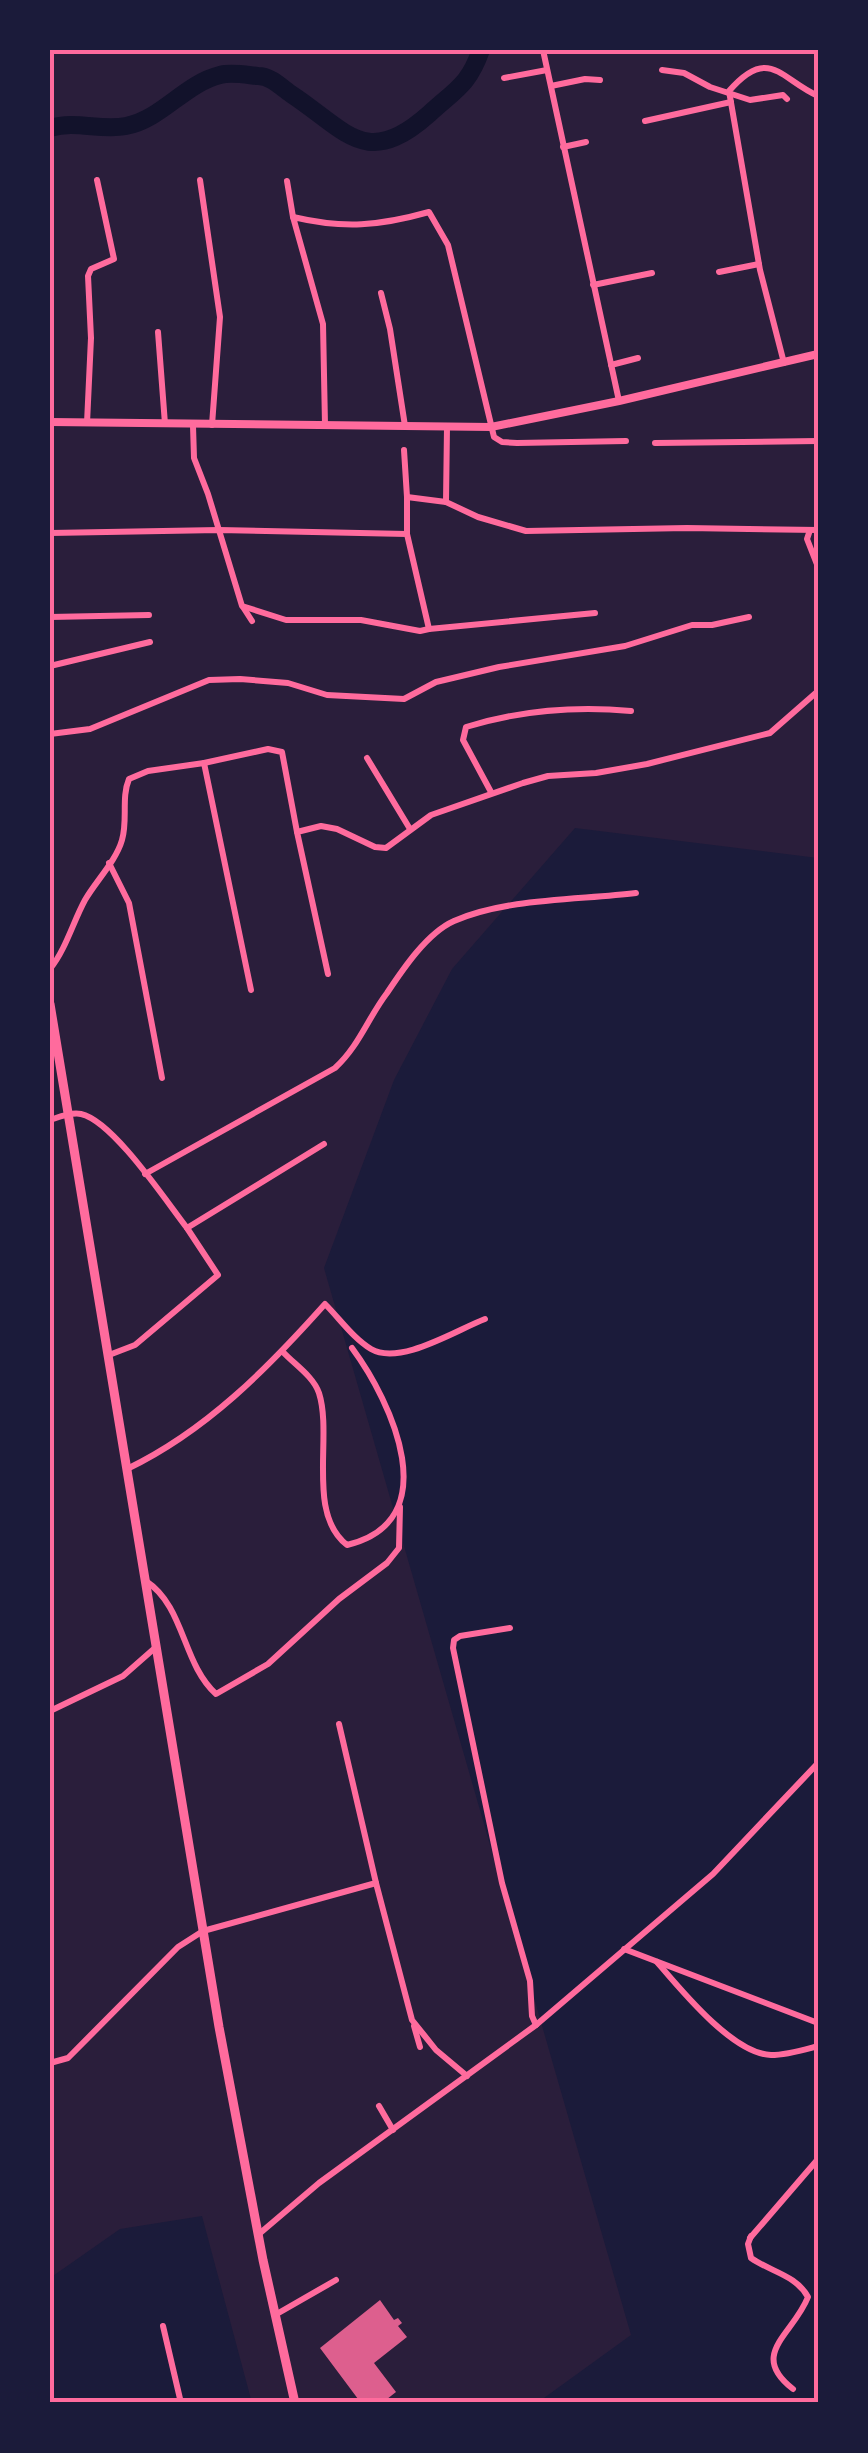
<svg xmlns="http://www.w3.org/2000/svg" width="868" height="2453" font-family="'Alegreya Sans',sans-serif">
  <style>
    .green { fill: #2a1e3b }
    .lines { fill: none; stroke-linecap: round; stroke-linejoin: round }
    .river { stroke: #12122b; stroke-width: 18 }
    .building { fill: #dd5f8e }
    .minor { stroke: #ff6b9d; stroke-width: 6 }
    .tertiary { stroke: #ff6b9d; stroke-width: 8 }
    .primary { stroke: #ff6b9d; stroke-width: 9 }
    .neatline { fill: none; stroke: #ff6b9d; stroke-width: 4 }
  </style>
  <rect width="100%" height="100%" fill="#1b1b3a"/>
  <path class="green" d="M50,50H818V858L575,828L452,969L394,1080L324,1268L631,2335L537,2403H252L202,2216L120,2229L50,2278Z"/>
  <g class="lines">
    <path class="river" d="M50,128C76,120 100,131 126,126C162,119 184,84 220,75C231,72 247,75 258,76C271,76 281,87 291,94C347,131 366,170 429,114C456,89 468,86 481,50"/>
  </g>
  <path class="building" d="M380,2300L394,2320L398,2318L402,2323L398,2326L407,2337L374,2363L396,2392L382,2403H361L320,2348Z"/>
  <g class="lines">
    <g class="minor">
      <path d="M102,50H162"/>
      <path d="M543,50L619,401"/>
      <path d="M662,70L684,73L710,87L750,100L783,95L787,99"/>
      <path d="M504,78L547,70"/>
      <path d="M551,86L585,79L600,80"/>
      <path d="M645,121L731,102"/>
      <path d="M563,147L586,142"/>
      <path d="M200,180L220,317L212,425"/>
      <path d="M287,181L293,217"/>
      <path d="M719,272L759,264"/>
      <path d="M593,285L652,273"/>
      <path d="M381,293L390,329L405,426"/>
      <path d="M158,332L165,424"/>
      <path d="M784,363L760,270L729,91C769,45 780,79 818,96"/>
      <path d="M611,365L638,358"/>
      <path d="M87,423L91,338L88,276L91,269L114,259L97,180"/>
      <path d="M325,425L323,324L293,217C344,229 379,226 429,212L448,245L494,437L502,442L517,443L626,441"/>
      <path d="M193,426L194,458L208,494L242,606L286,620H361L420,631L429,629"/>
      <path d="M447,427L446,502L478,517L526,531L687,528L818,530"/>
      <path d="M655,443L818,441"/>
      <path d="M404,450L407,497"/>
      <path d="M810,530L807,539L818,567"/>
      <path d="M50,533L219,530L407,534L429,629L595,613"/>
      <path d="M407,534V497L446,502"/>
      <path d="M243,607L252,621"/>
      <path d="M50,617L149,615"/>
      <path d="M50,666L150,642"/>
      <path d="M50,734L90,729L209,680L240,679L288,683L327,695L404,699L436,682L499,667L625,646L692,625H712L749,617"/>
      <path d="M367,758L410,829"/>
      <path d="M204,763L268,749L282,752L297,832"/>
      <path d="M491,792L463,740L466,727C518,711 576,706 631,711"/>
      <path d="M109,863L129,903L162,1078"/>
      <path d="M50,969C66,949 73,922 85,900C96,881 116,861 122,840C128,820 121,798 129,779L148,771L204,763L251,990"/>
      <path d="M328,974L297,832L321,826L337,829L375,847L386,848L431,815L523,783L548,776L596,773L647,764L770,733L818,691"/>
      <path d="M50,1120C59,1117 71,1112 81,1114C113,1121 166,1201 187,1228L324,1144"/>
      <path d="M145,1174L335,1068C359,1046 368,1018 387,993C403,969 427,933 454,921C506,898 580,900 636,893"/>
      <path d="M283,1352C295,1365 313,1376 319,1393C333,1437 306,1513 347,1545C447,1521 392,1402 352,1348"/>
      <path d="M109,1355L135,1345L218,1275L187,1228"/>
      <path d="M127,1469C206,1431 267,1369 325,1304C340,1319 353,1338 371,1349C400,1366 456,1330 485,1319"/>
      <path d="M146,1581C185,1607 182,1663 216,1694L268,1664L339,1599L387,1563L399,1548L400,1507"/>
      <path d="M510,1628L460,1636L454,1640L453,1648L502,1883L530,1981L532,2016L536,2025"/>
      <path d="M50,1711L123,1676L156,1647"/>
      <path d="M376,1883L412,2020L436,2050L467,2076"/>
      <path d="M624,1949L818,2023"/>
      <path d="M657,1962C681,1990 733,2054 771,2055C787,2055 803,2050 818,2046"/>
      <path d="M414,2026L420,2047"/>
      <path d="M50,2063L68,2058L178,1947L203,1931L376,1883L339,1724"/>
      <path d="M379,2106L393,2130"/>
      <path d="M259,2234L319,2183L536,2025L713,1874L818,1763"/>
      <path d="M751,2236L748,2244L751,2258C771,2272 796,2275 808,2297C793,2335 748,2354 793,2389"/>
      <path d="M750,2238L818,2159"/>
      <path d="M275,2315L336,2280"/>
      <path d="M163,2326L181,2403"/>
    </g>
    <path class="tertiary" d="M50,422L491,427L619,401L818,354"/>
    <path class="primary" d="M50,1004L219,2027L263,2260L295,2403"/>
  </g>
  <rect width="868" height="2453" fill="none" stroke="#1b1b3a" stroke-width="105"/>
  <rect x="52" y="52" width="764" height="2348" class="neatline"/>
</svg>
